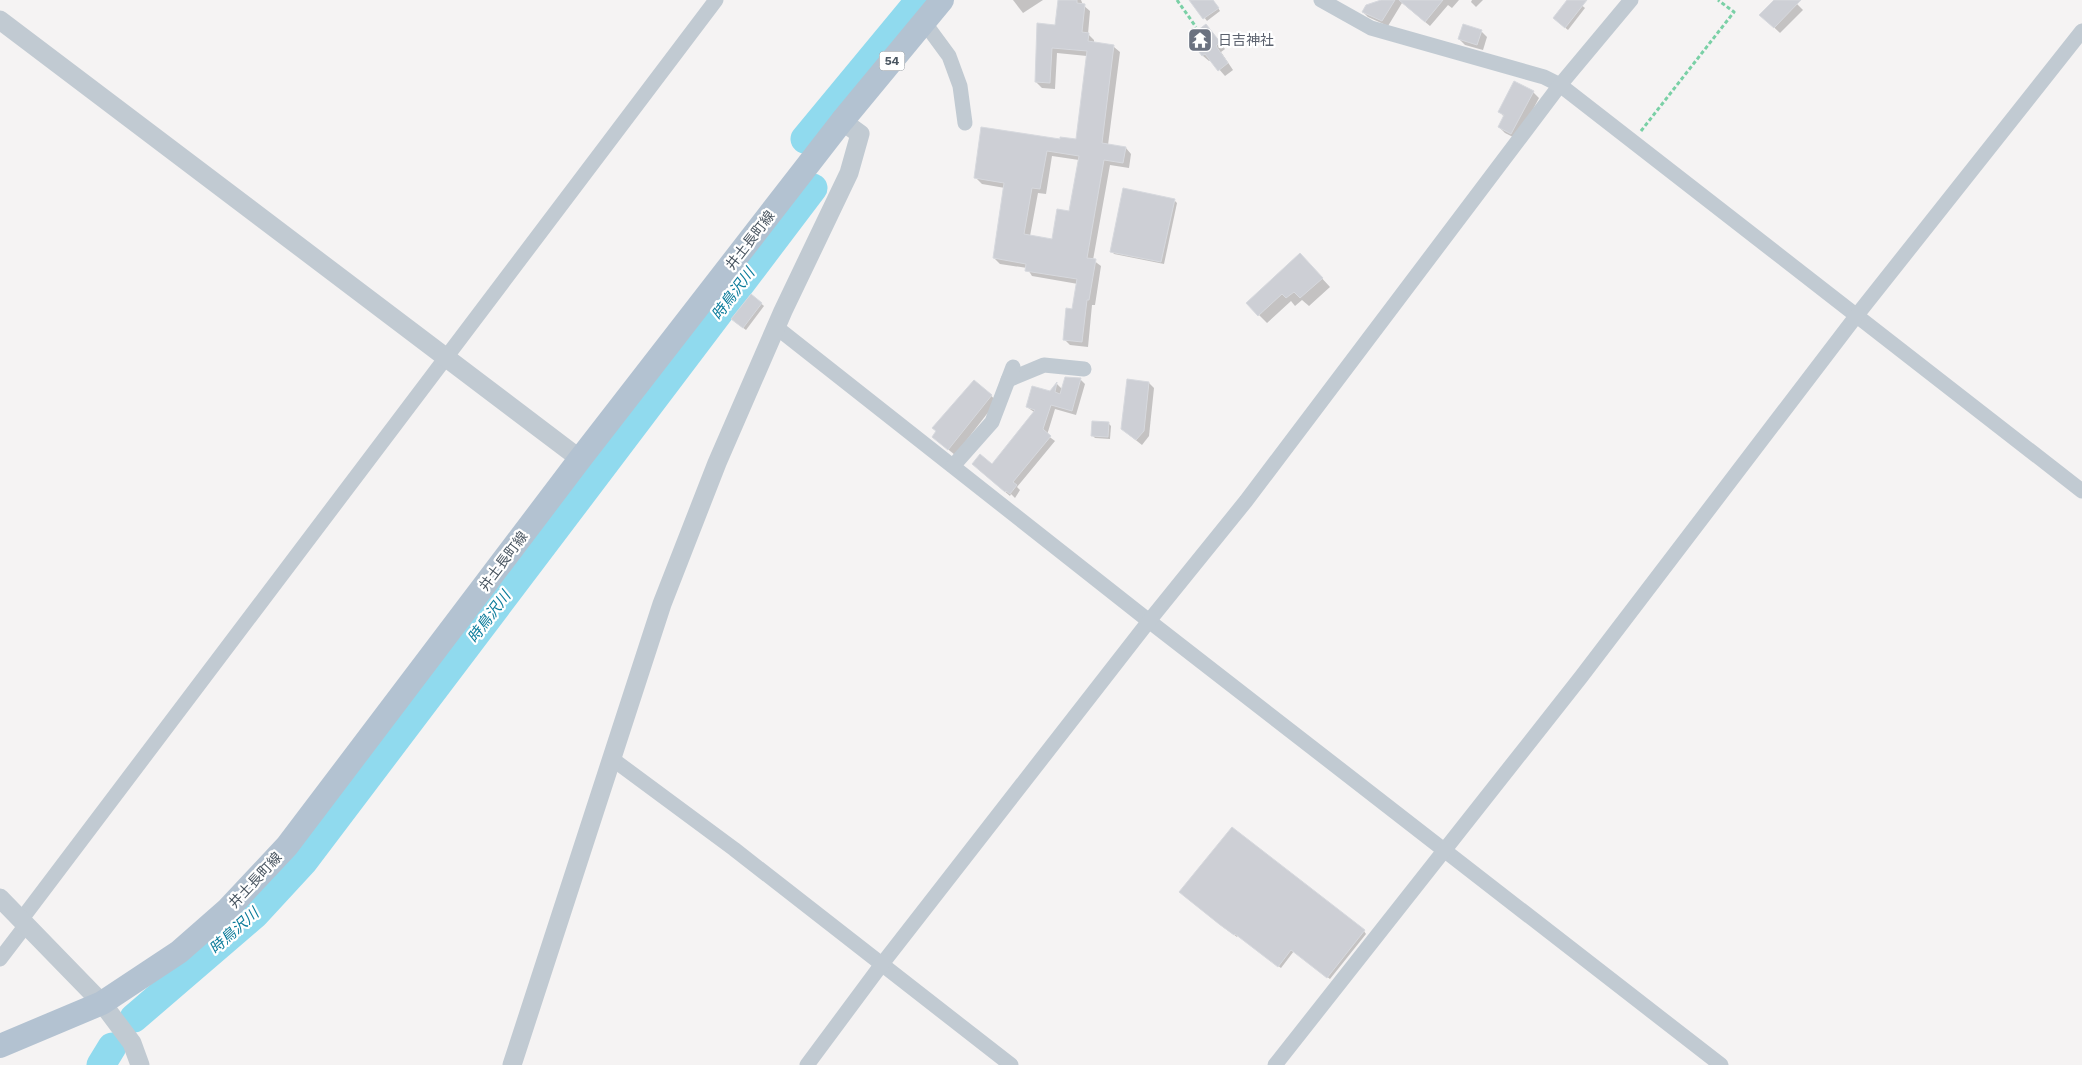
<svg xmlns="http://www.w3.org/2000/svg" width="2082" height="1065" font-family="'Work Sans','Noto Sans JP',sans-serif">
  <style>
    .shadow { fill: #0003; fill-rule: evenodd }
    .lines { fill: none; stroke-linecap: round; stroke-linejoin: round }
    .river { stroke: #90daee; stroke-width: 29 }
    .building { fill: #cdcfd5; stroke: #d7d9de; fill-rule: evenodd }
    .path { stroke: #7ad0a6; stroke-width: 3; stroke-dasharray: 4 2.5; stroke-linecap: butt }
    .minor { stroke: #c1cad2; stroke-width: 15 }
    .tertiary { stroke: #c1cad2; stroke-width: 19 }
    .primary { stroke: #b3c2d1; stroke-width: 24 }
    .labels { text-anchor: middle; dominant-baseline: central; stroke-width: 4.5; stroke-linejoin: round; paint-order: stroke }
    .shield { fill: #fff; stroke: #808990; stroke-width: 1 }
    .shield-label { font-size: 12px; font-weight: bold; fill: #4a5661 }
    .worship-label { font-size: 14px; fill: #5b616d; stroke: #fff; text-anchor: start }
    .street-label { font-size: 14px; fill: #4a5661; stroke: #fff }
    .water-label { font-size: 15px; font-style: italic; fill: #0c7c9b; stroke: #fff }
  </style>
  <rect width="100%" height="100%" fill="#f5f3f3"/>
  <g class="shadow">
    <path d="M1013,0H1043L1023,13Z"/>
    <path d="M1059,0H1081L1083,5L1090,11L1088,34L1094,40V43L1114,47L1120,52L1108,145L1126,148L1131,154L1129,168L1110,165L1093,260L1101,266L1095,305H1092L1088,347L1070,345L1064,339L1074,310L1078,284L1032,276L1027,268L1000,264L994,258L1005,188L982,184L976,178L1061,140H1077L1087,56L1057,53L1055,89L1042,88L1036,82L1056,26ZM1052,156L1079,160L1070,212L1053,240L1030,236L1038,193L1046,194Z"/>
    <path d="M1191,0H1213L1220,11L1207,21Z"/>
    <path d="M1384,0H1459L1452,8L1448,5L1430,26L1402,3L1388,26L1368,17L1363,12Z"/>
    <path d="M1472,0H1483L1476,7L1471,2Z"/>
    <path d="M1569,0H1575L1585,8L1568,30L1557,21Z"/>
    <path d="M1776,0H1793L1803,10L1780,33L1761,15Z"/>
    <path d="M1206,25L1225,49L1221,52L1233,70L1225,76L1211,60L1209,61L1203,56L1192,41Z"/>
    <path d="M1481,31L1487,37L1483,50L1465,45L1459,39Z"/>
    <path d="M1533,92L1539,98L1517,139L1505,133L1499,127L1504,117L1500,112Z"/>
    <path d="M1174,200L1177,203L1164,264L1114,254L1112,251Z"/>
    <path d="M1308,263L1330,287L1309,306L1302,300L1295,306L1291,301L1267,323L1259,315Z"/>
    <path d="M751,295L764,306L746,330L735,322Z"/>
    <path d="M1080,379L1085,384L1076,415L1055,409L1047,435L1055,441L1017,487L1020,490L1015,498L1011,494L1010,496L978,469L992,466L1034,412L1027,407L1050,392L1057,384L1063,390Z"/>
    <path d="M974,381L997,401L955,455L939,442Z"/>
    <path d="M1128,381L1149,383L1154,388L1149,436L1142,445L1128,434Z"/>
    <path d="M1108,423L1111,426L1110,439L1095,438L1092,435Z"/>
    <path d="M1183,895L1364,931L1366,934L1330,979L1294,951L1281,968L1238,935L1237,937L1223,927Z"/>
  </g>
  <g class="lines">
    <g class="river">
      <path d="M805,139L920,0"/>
      <path d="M134,1018L255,914L303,862L813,188"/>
      <path d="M101,1065L112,1047"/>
    </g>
  </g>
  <g class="building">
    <path d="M1058,0H1077V3L1085,4L1082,32L1089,33L1088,41L1114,45L1102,143L1126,147L1123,163L1104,160L1087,258L1096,259L1089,300H1087L1082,342L1063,340L1066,308L1072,309L1077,279L1025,271L1026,264L993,258L1004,183L974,178L981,127L1060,139V137L1076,139L1087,51L1052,48L1050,83L1035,82L1037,23L1055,25ZM1047,151L1079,156L1069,211L1057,209L1052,239L1024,234L1032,188L1040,189Z"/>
    <path d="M1189,0H1213L1219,8L1203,19Z"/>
    <path d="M1381,0H1395L1382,21L1362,12L1366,5Z"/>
    <path d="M1399,0H1443L1425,22Z"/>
    <path d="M1567,0H1587L1565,28L1553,18Z"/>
    <path d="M1774,0H1801L1774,28L1759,15Z"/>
    <path d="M1206,24L1220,42L1216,46L1228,63L1218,71L1205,54L1202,56L1190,40L1195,37L1193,34Z"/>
    <path d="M1463,24L1482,30L1477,45L1458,39Z"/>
    <path d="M1514,81L1534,91L1511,134L1498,127L1504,115L1498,112Z"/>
    <path d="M1123,188L1175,199L1161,262L1110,252Z"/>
    <path d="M1300,253L1323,278L1300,298L1294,292L1286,298L1282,294L1258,316L1246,303Z"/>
    <path d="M751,294L762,303L743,328L731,319Z"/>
    <path d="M1065,377L1081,378L1072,411L1051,405L1043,429L1051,436L1013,482L1017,485L1010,494L1006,491L1005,492L972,464L980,454L992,464L1035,410L1026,407L1032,386L1050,391L1057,382L1055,392L1060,394Z"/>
    <path d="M1127,379L1149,382L1144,431L1136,440L1121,429Z"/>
    <path d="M974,380L992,395L948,450L932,437L936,431L932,428Z"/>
    <path d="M1092,421L1109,422L1108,437L1091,436Z"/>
    <path d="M1232,827L1365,930L1327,978L1291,950L1278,967L1235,934L1234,935L1219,924L1179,892Z"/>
  </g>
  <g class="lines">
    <g class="path">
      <path d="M1177,0L1196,27"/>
      <path d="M1641,131L1734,12L1718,0"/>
    </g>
    <g class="minor">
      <path d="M1321,0L1371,28L1544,77L1560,85L2082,491"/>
      <path d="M924,22L949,56L960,86L965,123"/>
      <path d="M776,327L1149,621L1721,1065"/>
      <path d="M1008,380L1044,365L1084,369"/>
      <path d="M953,466L992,422L1013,367"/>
      <path d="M611,758L734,849L1011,1065"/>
      <path d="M21,920L716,0"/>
      <path d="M0,959L26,925"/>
      <path d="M807,1065L882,964L1149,621L1246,501L1560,85L1631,0"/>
      <path d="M1275,1065L1581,677L1857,315L2082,31"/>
    </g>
    <g class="tertiary">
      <path d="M0,20L580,459"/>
      <path d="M0,898L102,1003L132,1043L140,1065"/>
      <path d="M512,1065L662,604L717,463L783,311L849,173L860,134L842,121"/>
    </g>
    <path class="primary" d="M0,1046L102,1003L179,952L228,909L287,846L580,459L842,121L942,0"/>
  </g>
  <defs>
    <symbol id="temple-square" viewBox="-11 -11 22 22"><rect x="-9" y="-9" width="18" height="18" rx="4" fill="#6b7280" stroke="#fff"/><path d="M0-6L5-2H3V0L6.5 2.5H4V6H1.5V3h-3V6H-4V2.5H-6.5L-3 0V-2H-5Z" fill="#fff"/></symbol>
  </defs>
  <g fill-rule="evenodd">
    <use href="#temple-square" x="1186" y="26" width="28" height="28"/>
  </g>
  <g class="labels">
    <rect class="shield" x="879.5" y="51.5" width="25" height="19" rx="4"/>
    <g class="shield-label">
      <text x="892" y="61">54</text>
    </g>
    <g class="worship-label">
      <text x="1218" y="40">日吉神社</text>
    </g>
    <g class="street-label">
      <text transform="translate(750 240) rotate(-52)">井土長町線</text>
      <text transform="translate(503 561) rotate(-53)">井土長町線</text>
      <text transform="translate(255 880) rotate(-47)">井土長町線</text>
    </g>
    <g class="water-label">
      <text transform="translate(733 294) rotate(-53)">時鳥沢川</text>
      <text transform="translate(489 617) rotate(-53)">時鳥沢川</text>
      <text transform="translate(234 931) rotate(-42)">時鳥沢川</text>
    </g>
  </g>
</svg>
